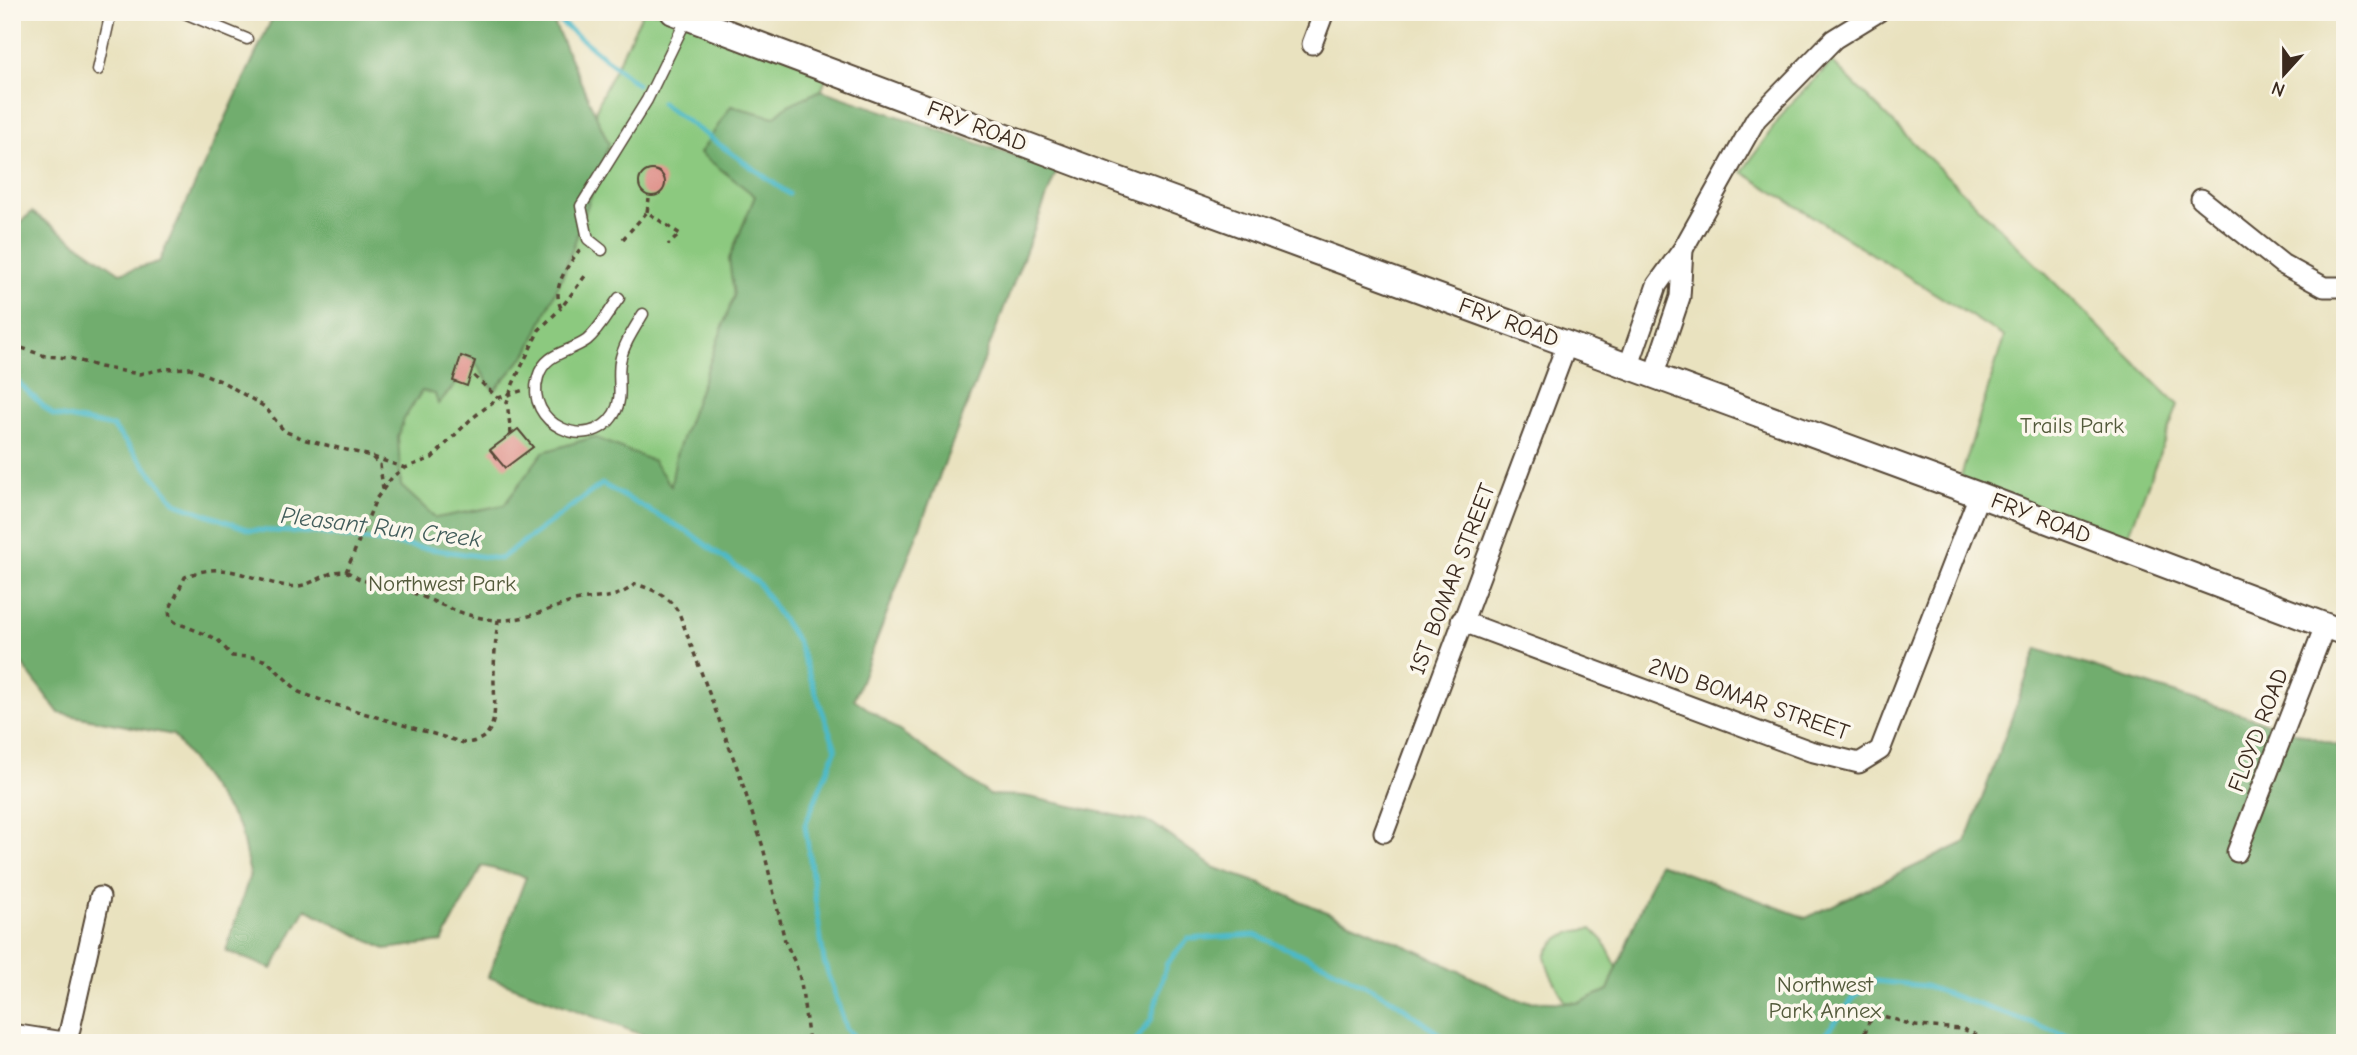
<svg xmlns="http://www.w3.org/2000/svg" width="2357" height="1055" font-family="'Comic Neue',sans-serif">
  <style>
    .green { fill: #8cc97f; stroke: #647a4e; stroke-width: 2 }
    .forest { fill: #71ad6e; stroke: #566c46; stroke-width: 2 }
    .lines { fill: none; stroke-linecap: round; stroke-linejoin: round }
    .stream { stroke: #4cb9c8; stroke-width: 5 }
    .building { fill: #df918a }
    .service-casing { stroke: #554636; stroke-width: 13 }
    .minor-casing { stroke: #554636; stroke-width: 23 }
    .tertiary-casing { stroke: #554636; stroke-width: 28 }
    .path { stroke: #554636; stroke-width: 3.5; stroke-dasharray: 5 5; stroke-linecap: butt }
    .service { stroke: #fff; stroke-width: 10 }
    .minor { stroke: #fff; stroke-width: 19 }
    .tertiary { stroke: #fff; stroke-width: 24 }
    .labels { text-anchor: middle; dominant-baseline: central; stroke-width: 7; stroke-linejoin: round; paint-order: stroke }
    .street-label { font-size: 23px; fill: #3b2a1e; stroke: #fbf7ec }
    .park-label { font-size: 23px; fill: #535a3b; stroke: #fbf7ec }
    .water-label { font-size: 24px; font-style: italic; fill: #415c5a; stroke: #fbf7ec }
  </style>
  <rect width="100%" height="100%" fill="#fbf7ec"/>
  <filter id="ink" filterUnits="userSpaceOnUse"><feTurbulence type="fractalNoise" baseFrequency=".0143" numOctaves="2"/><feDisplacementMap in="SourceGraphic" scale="14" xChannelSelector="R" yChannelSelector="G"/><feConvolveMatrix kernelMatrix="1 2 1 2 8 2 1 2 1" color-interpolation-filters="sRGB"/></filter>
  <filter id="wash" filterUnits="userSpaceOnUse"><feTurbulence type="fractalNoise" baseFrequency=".00686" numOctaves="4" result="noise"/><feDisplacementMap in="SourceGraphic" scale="28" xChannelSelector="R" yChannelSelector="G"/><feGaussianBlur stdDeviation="1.57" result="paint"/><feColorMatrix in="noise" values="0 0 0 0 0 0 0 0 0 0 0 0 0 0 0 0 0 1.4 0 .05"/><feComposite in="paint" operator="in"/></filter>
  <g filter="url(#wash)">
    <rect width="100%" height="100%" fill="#e9e2bf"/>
    <g class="green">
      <path d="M643,12H673L829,70L542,830L150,350L547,244L601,97Z"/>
      <path d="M1832,62L2178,405L2126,542L1960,480L2004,337L1742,172L1787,108Z"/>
      <path d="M1592,929L1603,940L1617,967L1608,990L1579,1003L1565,1002L1549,971L1545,956C1556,935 1569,931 1592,929Z"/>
    </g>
    <path class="forest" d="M275,12H484L487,16L497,12L550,14L609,144L564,273L528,352L494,391L475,362L438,404L435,394L422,391L404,419L398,437L401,486L436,518L504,505L543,452L594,437L653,461L671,486L676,455L734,296L729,259L755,196L700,153L731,106L774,117L788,105L821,90L1057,170L854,699L990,795L1024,796L1152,823L1213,867L1256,882L1420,952L1520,1001L1579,1003L1608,990L1659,863L1806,918L1966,842L2037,649L2345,748V1043H664L488,977L526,877L482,866L442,942L385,949L306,909L272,969L226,951L250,874L240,828L173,735L59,713L12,651V227L14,228L32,212L120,273L159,262Z"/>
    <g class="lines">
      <g class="stream">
        <path d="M548,12L637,84"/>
        <path d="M661,103L789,194"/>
        <path d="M12,377L53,415L113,427L176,503L250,530L320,533L500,559L602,484L690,533L758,583L798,643L836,749L805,825L824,961L846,1028L860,1043"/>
        <path d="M1134,1043L1151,1020L1167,963L1188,939L1255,935L1326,965L1395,1001L1451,1043"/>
        <path d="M1562,1043L1574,1040L1581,1043"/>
        <path d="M1819,1043L1856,995L1875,981L1925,986L2089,1043"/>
      </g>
    </g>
    <g id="blocks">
      <g class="building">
        <circle cx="652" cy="183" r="13"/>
        <path d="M461,356L475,361L467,386L453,381Z"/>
        <path d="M518,429L533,447L505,468L490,450Z"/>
      </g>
    </g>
  </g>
  <g filter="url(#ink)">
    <use href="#blocks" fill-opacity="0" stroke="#554636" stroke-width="2"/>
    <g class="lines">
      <defs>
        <g id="service">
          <path d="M182,12L247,39"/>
          <path d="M98,70L111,12"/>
          <path d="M602,250L588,239L581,206L647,100L687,18"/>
          <path d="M619,298C609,311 600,329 587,340C569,353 545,352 538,377C524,424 589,454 614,414C624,398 617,380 620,362C623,345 634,329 643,314"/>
        </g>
        <g id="minor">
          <path d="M1312,44L1324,12"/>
          <path d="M2201,199L2282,264L2324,287H2345"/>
          <path d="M1629,365L1657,285L1683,249L1756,119L1834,39L1878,12"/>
          <path d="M1654,374L1680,297L1683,250"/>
          <path d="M1461,621L1810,751L1859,763L1880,750L1979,495"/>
          <path d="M1384,832L1567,344"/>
          <path d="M2237,852L2325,626"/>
          <path d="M12,1034L70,1043"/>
          <path d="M67,1042L100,897"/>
        </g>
        <path id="tertiary" d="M673,12L1104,174L1979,495L2345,633"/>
      </defs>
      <use href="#service" class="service-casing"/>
      <use href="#minor" class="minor-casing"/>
      <use href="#tertiary" class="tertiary-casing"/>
      <g class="path">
        <path d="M647,212L649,199"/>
        <path d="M623,239L647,212L680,234L668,245"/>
        <path d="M580,249C568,266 551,286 561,308L585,276"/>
        <path d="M12,282L18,303L14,328L19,347L45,356L70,358L100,367L139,374L164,369L190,368L223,382L265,407L284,431L306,440L371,456L380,465L383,489"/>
        <path d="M474,376L498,398"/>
        <path d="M511,434L507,402L513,384L539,330L561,308"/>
        <path d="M373,457L405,468"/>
        <path d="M346,572L376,499L393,476L405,468L432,458L470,420L498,398L524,390"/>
        <path d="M498,620C496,638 494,656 494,675C493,702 504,741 464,743L326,702L299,692L267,661L253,657L232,656L217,639L175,622L170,618L169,610L185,577C226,559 248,580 287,586C312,590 328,567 347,572C352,574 357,578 362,580C368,582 376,582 382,584C396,586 410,591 423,597C447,607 471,619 498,620C526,621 549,608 575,601C598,596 616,601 635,584C655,590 668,595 679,613L739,773L763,847L785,941L796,965L801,982L809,1043"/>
        <path d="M1861,1043L1869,1022L1876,1017L1883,1016L1916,1026L1963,1029L1978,1036L1983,1043"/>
      </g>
      <use href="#service" class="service"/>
      <use href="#minor" class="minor"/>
      <use href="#tertiary" class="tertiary"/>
    </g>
  </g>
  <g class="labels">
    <g class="street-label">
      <text transform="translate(977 126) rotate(21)">FRY ROAD</text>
      <text transform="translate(1509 322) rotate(20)">FRY ROAD</text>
      <text transform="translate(2041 518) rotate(21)">FRY ROAD</text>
      <text transform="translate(1452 579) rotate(-69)">1ST BOMAR STREET</text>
      <text transform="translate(1749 699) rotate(19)">2ND BOMAR STREET</text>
      <text transform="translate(2258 730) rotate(-69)">FLOYD ROAD</text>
    </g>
    <g class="park-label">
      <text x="2072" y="425">Trails Park</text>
      <text x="442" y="583">Northwest Park</text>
      <text x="1825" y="984">Northwest<tspan x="1825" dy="26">Park Annex</tspan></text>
    </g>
    <g class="water-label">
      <text transform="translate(381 527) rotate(7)">Pleasant Run Creek</text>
    </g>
  </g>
  <rect width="2357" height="1055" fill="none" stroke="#fbf7ec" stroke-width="42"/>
  <g transform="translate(2284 74) rotate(201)" stroke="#fbf7ec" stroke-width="5" paint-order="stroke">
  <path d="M0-5L12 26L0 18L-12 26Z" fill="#3b2a1e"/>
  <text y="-10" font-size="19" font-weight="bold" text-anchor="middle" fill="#3b2a1e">N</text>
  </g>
</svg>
